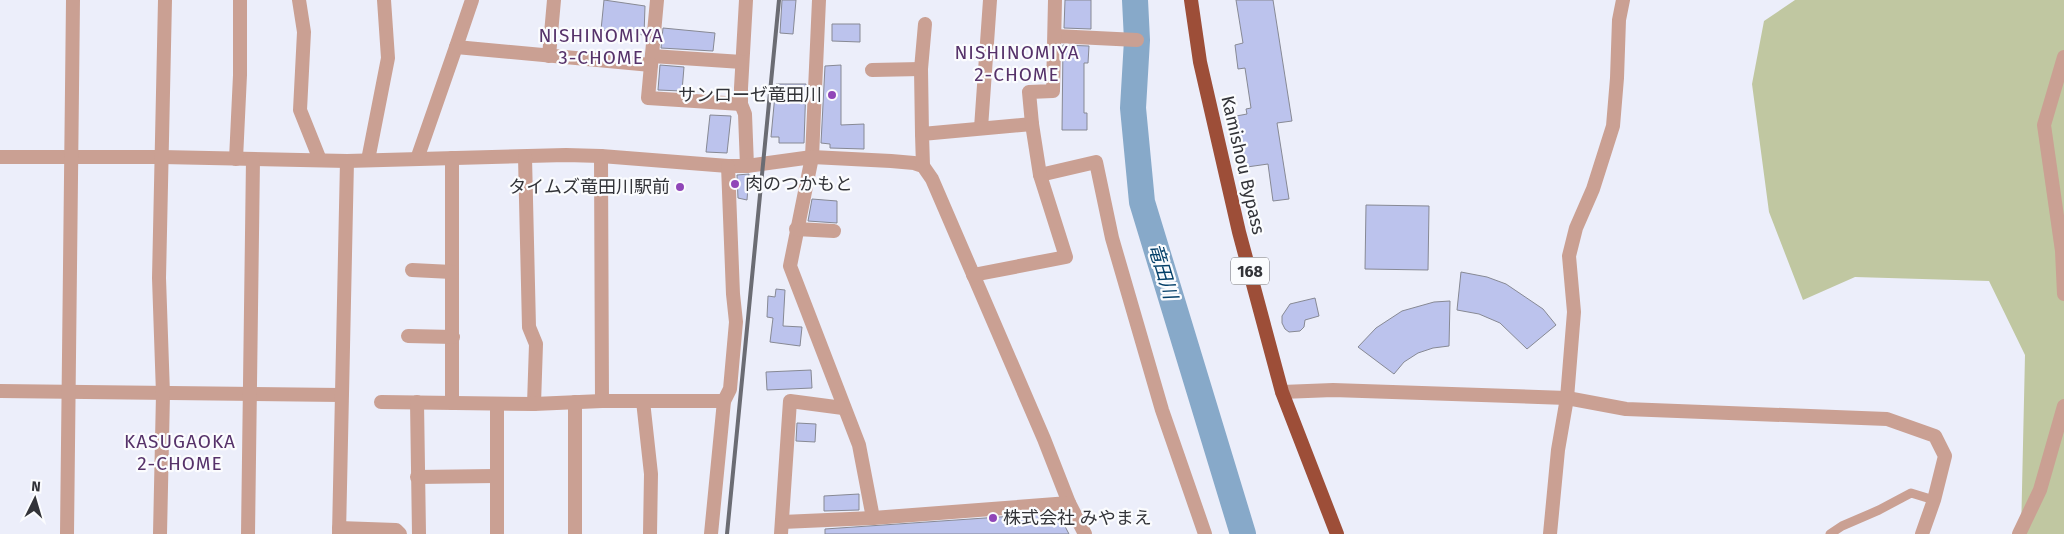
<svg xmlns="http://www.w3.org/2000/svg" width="2064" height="534" font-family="'Fira Sans','Noto Sans JP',sans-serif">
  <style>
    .green { fill: #c0c7a1 }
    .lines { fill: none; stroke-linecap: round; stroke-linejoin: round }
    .river { stroke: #87a9c9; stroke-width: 26 }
    .building { fill: #bcc3ed; stroke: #878994 }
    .service { stroke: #caa093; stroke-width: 9 }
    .minor { stroke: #caa093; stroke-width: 14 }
    .trunk { stroke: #9d4e38; stroke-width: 14 }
    .rail { stroke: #6b6c73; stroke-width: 4 }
    .poi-dot { fill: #9046b8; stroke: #fbfcfe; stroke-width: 2 }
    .labels { text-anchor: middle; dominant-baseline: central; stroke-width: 4.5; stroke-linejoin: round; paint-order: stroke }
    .shield { fill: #fbfcfe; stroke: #6e6f73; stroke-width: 1 }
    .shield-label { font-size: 16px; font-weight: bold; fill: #323338 }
    .poi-label { font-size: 18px; fill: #323338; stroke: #fbfcfe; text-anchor: end }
    .street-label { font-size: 18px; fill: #323338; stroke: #fbfcfe }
    .neighbourhood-label { font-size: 19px; letter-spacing: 1px; fill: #56326a; stroke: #fbfcfe }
    .water-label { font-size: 19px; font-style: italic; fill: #06416a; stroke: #fbfcfe }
  </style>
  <rect width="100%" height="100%" fill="#eceefa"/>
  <path class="green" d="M1795,0H2064V534H2021L2025,355L1989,281L1855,277L1803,300L1769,212L1752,84L1764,21Z"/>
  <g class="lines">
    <path class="river" d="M1135,0L1137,40L1133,108L1142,202L1243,534"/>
  </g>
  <g class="building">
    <path d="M604,0L645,6L644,35L601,30Z"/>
    <path d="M782,0H796L793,34L780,33Z"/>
    <path d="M1065,0H1091V29L1064,28Z"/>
    <path d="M1236,0H1273L1292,121L1277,123L1289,199L1273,201L1268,164L1240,168L1231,117L1247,114L1246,109L1251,108L1245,68L1238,69L1235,45L1243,43Z"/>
    <path d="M832,24H860V42L832,41Z"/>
    <path d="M663,28L715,33L713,51L661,48Z"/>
    <path d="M1063,45L1089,46L1088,63H1084V113H1087V130H1062Z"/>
    <path d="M660,65L684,67L682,91L658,90Z"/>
    <path d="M841,65V125L864,124V149L830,148V144L821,143L825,66Z"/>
    <path d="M776,84H806L804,143H779V137H771Z"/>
    <path d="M710,115L731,116L727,153L706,152Z"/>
    <path d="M749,174L747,200L738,198L737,175Z"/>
    <path d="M812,199L837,201V223L808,221Z"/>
    <path d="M1366,205L1429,206L1428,270L1365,269Z"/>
    <path d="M1461,272L1487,277L1506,284L1543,309L1556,325L1527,349L1500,323L1479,314L1457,310Z"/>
    <path d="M776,289L785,290L783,326L802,327L800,346L770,342L773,318L767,317L768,296L775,297Z"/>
    <path d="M1315,298L1319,316L1305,320L1304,327L1300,331L1289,332L1285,329L1282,323V316L1290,304Z"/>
    <path d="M1450,301L1449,346L1433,348L1418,353L1404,362L1394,374L1358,347L1376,328L1402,311L1434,302Z"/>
    <path d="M811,370L812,388L767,390L766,372Z"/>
    <path d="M797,423L816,424L815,442L796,441Z"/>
    <path d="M859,494V510L824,511V496Z"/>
    <path d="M1058,513L1069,534H825V529Z"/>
  </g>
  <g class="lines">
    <path class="service" d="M1830,534L1842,526L1879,510L1911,493L1934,500"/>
    <g class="minor">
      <path d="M299,0L304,32L300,110L320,160"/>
      <path d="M657,0L648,98L741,104"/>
      <path d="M746,0L741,88V104L745,114L747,166"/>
      <path d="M819,0L812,157L790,266L859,445L873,518"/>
      <path d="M1055,36L1137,40"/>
      <path d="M456,47L472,0"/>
      <path d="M549,56L554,0"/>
      <path d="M652,56L742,62"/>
      <path d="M2064,57L2044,125L2062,251L2064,294"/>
      <path d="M872,70L921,69"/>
      <path d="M981,128L990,0"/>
      <path d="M922,134L921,69L925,24"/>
      <path d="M601,156L602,401"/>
      <path d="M0,157H162L347,161L566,155L601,156L728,166H747L812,157L891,161L914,163L923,166L932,179L1044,439L1069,503L1085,534"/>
      <path d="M525,157L529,327L536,344L534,404"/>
      <path d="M452,158V403"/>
      <path d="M236,159L240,75V0"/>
      <path d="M417,159L456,47L651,65"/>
      <path d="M368,160L388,58L384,0"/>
      <path d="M923,166L922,134L1032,124L1029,92L1053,91L1055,0"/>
      <path d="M1040,175L1096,162L1112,238L1162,410L1205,534"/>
      <path d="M796,229L834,231"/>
      <path d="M412,270L452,272"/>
      <path d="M973,275L1066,257L1040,175L1032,124"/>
      <path d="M408,336L453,337"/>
      <path d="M0,391L341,395"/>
      <path d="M1282,392L1333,390L1567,398L1626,409L1887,419L1935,436L1945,456L1934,500L1922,534"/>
      <path d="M643,401L651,474L650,534"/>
      <path d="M381,402L534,404L602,401H724"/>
      <path d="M417,402L419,534"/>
      <path d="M575,402V534"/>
      <path d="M417,477L496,476"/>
      <path d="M782,522L873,518L1069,503"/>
      <path d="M339,528L396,530L400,534"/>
      <path d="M67,534L73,0"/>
      <path d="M160,534L163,394L159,278L165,0"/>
      <path d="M248,534L253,159"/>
      <path d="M339,534L347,161"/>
      <path d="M497,534V404"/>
      <path d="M711,534L724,401L730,389L736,322L733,294L728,166"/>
      <path d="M781,534L790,401L843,408"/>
      <path d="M1550,534L1558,450L1567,398L1574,312L1569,256L1576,228L1593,189L1613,126L1617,78L1619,20L1623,0"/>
      <path d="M2019,534L2040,490L2064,406"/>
    </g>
    <path class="trunk" d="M1191,0L1200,62L1239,232L1282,392L1337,534"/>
    <path class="rail" d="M727,534L779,0"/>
  </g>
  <g class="poi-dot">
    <circle cx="832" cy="95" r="5"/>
    <circle cx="735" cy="184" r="5"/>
    <circle cx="680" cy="187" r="5"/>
    <circle cx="993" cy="518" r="5"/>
  </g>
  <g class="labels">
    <rect class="shield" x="1231" y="257.5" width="38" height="27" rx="4"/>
    <g class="shield-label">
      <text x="1250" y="271">168</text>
    </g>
    <g class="poi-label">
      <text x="822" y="95">サンローゼ竜田川</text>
      <text x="745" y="184" text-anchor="start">肉のつかもと</text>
      <text x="670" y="187">タイムズ竜田川駅前</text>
      <text x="1003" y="518" text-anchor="start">株式会社 みやまえ</text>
    </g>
    <g class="street-label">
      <text transform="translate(1243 165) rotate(77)">Kamishou Bypass</text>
    </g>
    <g class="neighbourhood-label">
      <text x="601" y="35">NISHINOMIYA<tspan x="601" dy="22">3-CHOME</tspan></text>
      <text x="1017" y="52">NISHINOMIYA<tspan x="1017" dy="22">2-CHOME</tspan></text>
      <text x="180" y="441">KASUGAOKA<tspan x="180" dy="22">2-CHOME</tspan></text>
    </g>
    <g class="water-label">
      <text transform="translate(1163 271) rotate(73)">竜田川</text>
    </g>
  </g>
  <g transform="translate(35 499) rotate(5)" stroke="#fbfcfe" stroke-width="4" paint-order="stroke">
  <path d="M0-4L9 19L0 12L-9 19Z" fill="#323338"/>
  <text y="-8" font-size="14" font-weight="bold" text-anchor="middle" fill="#323338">N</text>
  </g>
</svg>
